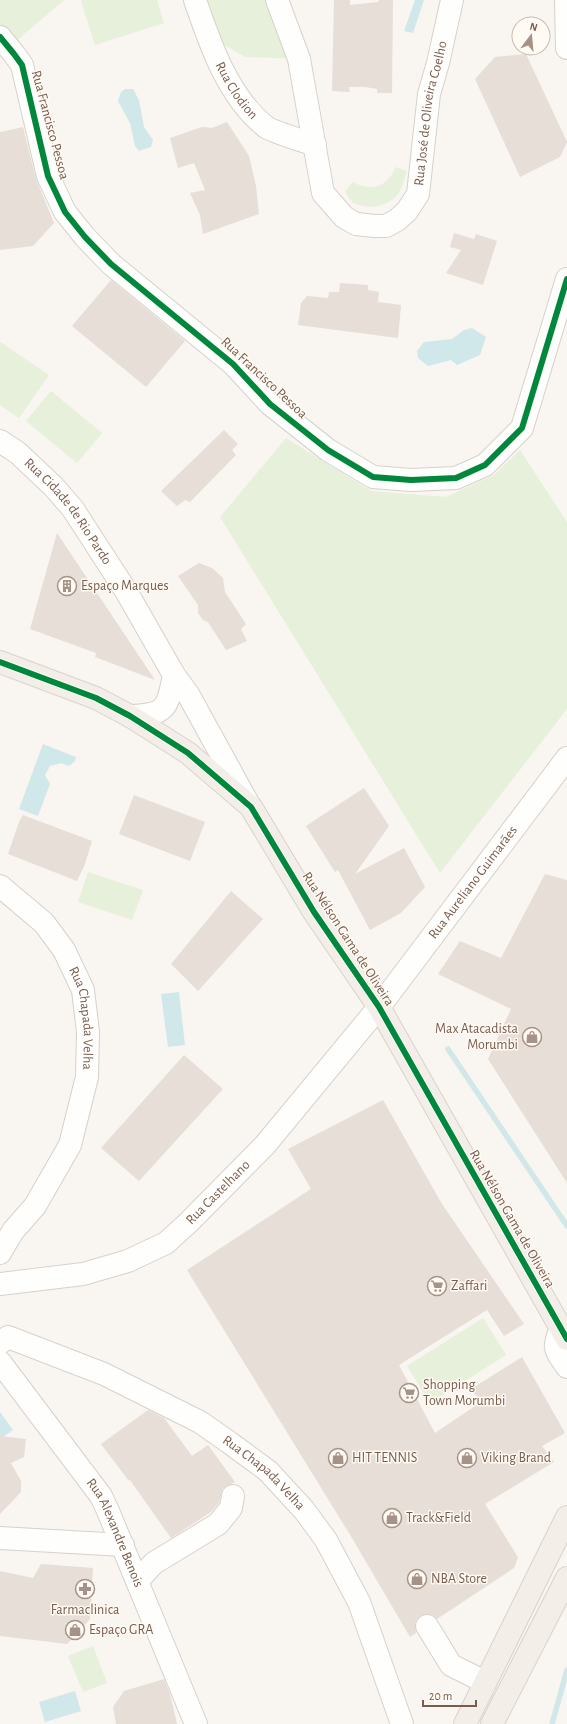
<svg xmlns="http://www.w3.org/2000/svg" width="567" height="1724" font-family="'Alegreya Sans',sans-serif">
  <style>
    .green { fill: #e7f0db }
    .water { fill: #d0e8ea }
    .lines { fill: none; stroke-linecap: round; stroke-linejoin: round }
    .stream { stroke: #d0e8ea; stroke-width: 5.5 }
    .building { fill: #e6ded7 }
    .minor-casing { stroke: #d7d1cb; stroke-width: 24 }
    .major-casing { stroke: #dad1cc; stroke-width: 24 }
    .minor { stroke: #fefefd; stroke-width: 22 }
    .major { stroke: #f3eee8; stroke-width: 22 }
    .cycleway-casing { stroke: #fffaf3; stroke-width: 8 }
    .cycleway { stroke: #00873e; stroke-width: 6 }
    .labels { text-anchor: middle; dominant-baseline: central; stroke-width: 3; stroke-linejoin: round; paint-order: stroke }
    .street-label { font-size: 14px; fill: #7a5c4d; stroke: #fffaf3 }
    .poi-label { font-size: 14px; fill: #7a5c4d; stroke: #fffaf3; text-anchor: start }
  </style>
  <rect width="100%" height="100%" fill="#f9f5f0"/>
  <g class="green">
    <path d="M0,0H64L14,43L0,34Z"/>
    <path d="M83,0H157L164,23L95,45L81,1Z"/>
    <path d="M195,0H282L299,59L245,57L206,34Z"/>
    <path d="M395,167L407,171C404,179 403,187 398,194C388,207 368,210 354,203C350,201 347,195 345,191L353,182C370,192 389,187 395,167Z"/>
    <path d="M0,342L49,375L19,418L0,405Z"/>
    <path d="M51,391L102,433L77,463L26,421Z"/>
    <path d="M286,438L371,491L446,497L494,475L520,450L567,522V709L440,873L220,517Z"/>
    <path d="M88,872L143,890L132,920L78,902Z"/>
    <path d="M483,1318L506,1355L430,1403L407,1366Z"/>
    <path d="M93,1646L107,1683L83,1692L68,1656Z"/>
  </g>
  <g class="water">
    <path d="M415,0H424L413,33L404,31Z"/>
    <path d="M125,89H133L139,100L144,127L153,140L151,147L139,151L135,146L130,123L118,101L121,92Z"/>
    <path d="M472,328L486,337L480,355L457,365L451,360L428,366L418,358L417,351L424,342L452,339L464,330Z"/>
    <path d="M43,744L76,757L75,761L69,766L61,763L50,766L45,775L50,784L38,816L19,809Z"/>
    <path d="M179,992L185,1045L168,1047L161,994Z"/>
    <path d="M0,1412L13,1430L0,1439Z"/>
    <path d="M75,1691L81,1711L45,1722L39,1702Z"/>
  </g>
  <g class="lines">
    <g class="stream">
      <path d="M448,1049L567,1226"/>
      <path d="M552,1724L567,1670"/>
    </g>
  </g>
  <g class="building">
    <path d="M334,0H350V5L378,2L379,0H393L392,93H377V89L365,87H349L350,92L332,91Z"/>
    <path d="M526,54L567,142L560,157L520,177L475,79L495,57Z"/>
    <path d="M227,122L249,156L256,186L259,214L203,234L200,215L190,193L205,190L194,163L178,168L170,138L202,127L212,128Z"/>
    <path d="M23,127L36,179L54,223L33,246L0,250V132Z"/>
    <path d="M454,233L474,239L476,234L497,241L483,285L446,273L461,250L450,247Z"/>
    <path d="M111,280L185,341L146,387L72,326Z"/>
    <path d="M340,283L368,285V290L379,292L378,302L401,305L398,338L298,325L301,303L307,296L328,298L329,292H339Z"/>
    <path d="M224,430L238,444L232,450L236,455L190,502L185,500L177,506L161,491Z"/>
    <path d="M57,533L155,680L95,657L96,653L30,629Z"/>
    <path d="M199,563L212,568L223,578L225,592L246,624L241,629L247,641L226,650L208,622L203,620L198,613V605L178,576Z"/>
    <path d="M364,788L389,826L355,874L404,848L425,887L401,913L370,930L338,870L335,872L306,826Z"/>
    <path d="M134,795L205,822L190,861L119,834Z"/>
    <path d="M23,815L92,841L85,864L77,881L8,854L19,822Z"/>
    <path d="M545,874L567,880V1183L488,1059L511,1009L438,974L460,941L501,958Z"/>
    <path d="M231,891L263,919L198,991L171,964Z"/>
    <path d="M184,1055L223,1089L139,1181L101,1148Z"/>
    <path d="M383,1100L442,1204L524,1324L504,1336L487,1310L399,1365L435,1433L481,1402L471,1389L522,1357L565,1433L542,1446L554,1462L485,1504L518,1557L514,1568L437,1619L433,1615L427,1614L420,1616L416,1620L415,1626L416,1633L410,1637L352,1538L187,1270L311,1189L288,1149Z"/>
    <path d="M148,1410L164,1418L192,1456L208,1445L235,1482L223,1488L219,1503L211,1512L171,1538L130,1480L129,1481L101,1444Z"/>
    <path d="M0,1436L26,1439L24,1457L11,1463L21,1481V1492L0,1514Z"/>
    <path d="M41,1564L93,1568L90,1619L67,1644L0,1636V1571L33,1578Z"/>
    <path d="M164,1679L170,1694L177,1724H116L113,1707L124,1691Z"/>
  </g>
  <g class="lines">
    <defs>
      <g id="minor">
        <path id="s1" d="M195,0C210,44 228,97 266,127C273,132 304,141 315,145"/>
        <path id="s2" d="M277,0L299,59L323,193L344,217L356,224L375,226H386L397,220L407,211L418,194L429,94L438,63L452,0"/>
        <path d="M566,0L567,48"/>
        <path d="M0,37L14,54L22,65L48,176L65,212L85,237L111,264L233,364L270,404L328,450L373,477L411,480L456,478L485,465L522,428L567,279"/>
        <path id="s3" d="M0,441L18,453L54,487L73,509L126,591L174,675L188,694L249,805"/>
        <path d="M130,716C166,715 168,708 174,675"/>
        <path id="s4" d="M0,886L44,923L64,950L83,990L88,1032L87,1077L70,1145L35,1206L13,1231L0,1253"/>
        <path id="s5" d="M0,1284L83,1274L128,1261L166,1243L189,1222L265,1145L379,1007L567,758"/>
        <path d="M561,1328C552,1349 555,1349 567,1367"/>
        <path id="s6" d="M0,1343L8,1337L104,1374L200,1422L230,1443L268,1471L304,1510L326,1540L359,1602L402,1724"/>
        <path id="s7" d="M0,1362L101,1496L108,1511L196,1724"/>
        <path d="M0,1538L123,1545"/>
        <path d="M137,1581L154,1563L218,1524L231,1508L233,1496"/>
        <path d="M427,1626L451,1665L477,1678"/>
      </g>
      <g id="major">
        <path d="M0,662L96,698L130,716L188,753L251,807L314,912L379,1007L567,1339"/>
        <path d="M465,1724L567,1517"/>
        <path d="M492,1724L567,1578"/>
      </g>
    </defs>
    <use href="#minor" class="minor-casing"/>
    <use href="#major" class="major-casing"/>
    <use href="#minor" class="minor"/>
    <use href="#major" class="major"/>
    <defs>
      <g id="cycleway">
        <path d="M0,37L14,54L22,65L48,176L65,212L85,237L111,264L233,364L270,404L328,450L373,477L411,480L456,478L485,465L522,428L567,279"/>
        <path d="M0,662L96,698L130,716L188,753L251,807L314,912L379,1007L567,1339"/>
      </g>
    </defs>
    <use href="#cycleway" class="cycleway-casing"/>
    <use href="#cycleway" class="cycleway"/>
  </g>
  <defs>
    <symbol id="building-ring" viewBox="-11 -11 22 22"><circle r="9.5" fill="#fffaf3" stroke="#a69286" stroke-width="1.5"/><path d="M-4-6H4V6H1V3H-1V6H-4ZM-2.5-4.3h1.7v1.8h-1.7ZM.8-4.3h1.7v1.8H.8ZM-2.5-1h1.7V.8h-1.7ZM.8-1h1.7V.8H.8Z" fill="#a69286"/></symbol>
    <symbol id="shop-ring" viewBox="-11 -11 22 22"><circle r="9.5" fill="#fffaf3" stroke="#a69286" stroke-width="1.5"/><path d="M-5-2.5h2.3a2.7 3.5 0 0 1 5.4 0H5L5.5 6h-11ZM-1.5-2.5h3a1.5 2.3 0 0 0-3 0Z" fill="#a69286"/></symbol>
    <symbol id="supermarket-ring" viewBox="-11 -11 22 22"><circle r="9.5" fill="#fffaf3" stroke="#a69286" stroke-width="1.5"/><path d="M-6-5.5h2.5l.6 2H6L4.5 2H-2.5L-4.4-4H-6ZM-1.5 3.2a1.3 1.3 0 1 0 .1 0ZM3 3.2a1.3 1.3 0 1 0 .1 0Z" fill="#a69286"/></symbol>
    <symbol id="pharmacy-ring" viewBox="-11 -11 22 22"><circle r="9.5" fill="#fffaf3" stroke="#a69286" stroke-width="1.5"/><path d="M-2-6h4v4h4v4h-4v4h-4v-4h-4v-4h4Z" fill="#a69286"/></symbol>
  </defs>
  <g fill-rule="evenodd">
    <use href="#building-ring" x="56" y="575" width="22" height="22"/>
    <use href="#shop-ring" x="521" y="1026" width="22" height="22"/>
    <use href="#supermarket-ring" x="426" y="1275" width="22" height="22"/>
    <use href="#supermarket-ring" x="398" y="1382" width="22" height="22"/>
    <use href="#shop-ring" x="327" y="1447" width="22" height="22"/>
    <use href="#shop-ring" x="456" y="1447" width="22" height="22"/>
    <use href="#shop-ring" x="381" y="1507" width="22" height="22"/>
    <use href="#shop-ring" x="406" y="1568" width="22" height="22"/>
    <use href="#pharmacy-ring" x="74" y="1578" width="22" height="22"/>
    <use href="#shop-ring" x="64" y="1619" width="22" height="22"/>
  </g>
  <g class="labels">
    <g class="street-label">
      <text stroke="none"><textPath href="#s1" startOffset="100">Rua Clodion</textPath></text>
      <text stroke="none"><textPath href="#s2" startOffset="403">Rua José de Oliveira Coelho</textPath></text>
      <text transform="translate(50 125) rotate(75)">Rua Francisco Pessoa</text>
      <text transform="translate(264 378) rotate(43)">Rua Francisco Pessoa</text>
      <text stroke="none"><textPath href="#s3" startOffset="99">Rua Cidade de Rio Pardo</textPath></text>
      <text stroke="none"><textPath href="#s5" startOffset="647">Rua Aureliano Guimarães</textPath></text>
      <text transform="translate(348 939) rotate(57)">Rua Nélson Gama de Oliveira</text>
      <text stroke="none"><textPath href="#s4" startOffset="163">Rua Chapada Velha</textPath></text>
      <text stroke="none"><textPath href="#s5" startOffset="245">Rua Castelhano</textPath></text>
      <text transform="translate(512 1219) rotate(60)">Rua Nélson Gama de Oliveira</text>
      <text stroke="none"><textPath href="#s6" startOffset="302">Rua Chapada Velha</textPath></text>
      <text stroke="none"><textPath href="#s7" startOffset="207">Rua Alexandre Benois</textPath></text>
    </g>
    <g class="poi-label">
      <text x="81" y="586">Espaço Marques</text>
      <text x="518" y="1029" text-anchor="end">Max Atacadista<tspan x="518" dy="16">Morumbi</tspan></text>
      <text x="451" y="1286">Zaffari</text>
      <text x="423" y="1385">Shopping<tspan x="423" dy="16">Town Morumbi</tspan></text>
      <text x="352" y="1458">HIT TENNIS</text>
      <text x="481" y="1458">Viking Brand</text>
      <text x="406" y="1518">Track&amp;Field</text>
      <text x="431" y="1579">NBA Store</text>
      <text x="85" y="1610" text-anchor="middle">Farmaclinica</text>
      <text x="89" y="1630">Espaço GRA</text>
    </g>
  </g>
  <g transform="translate(531 36) rotate(16)"><circle r="19" fill="#fffaf3" stroke="#cabbb1"/>
  <path d="M0-3L7 15L0 10L-7 15Z" fill="#a69286"/>
  <text y="-6" font-size="11" font-weight="bold" text-anchor="middle" fill="#7a5c4d">N</text>
  </g>
  <path d="M423 1700v6h53v-6" fill="none" stroke="#7a5c4d" stroke-width="2"/>
  <text x="429" y="1700" font-size="12" fill="#7a5c4d" stroke="#fffaf3" stroke-width="3" paint-order="stroke">20 m</text>
</svg>
